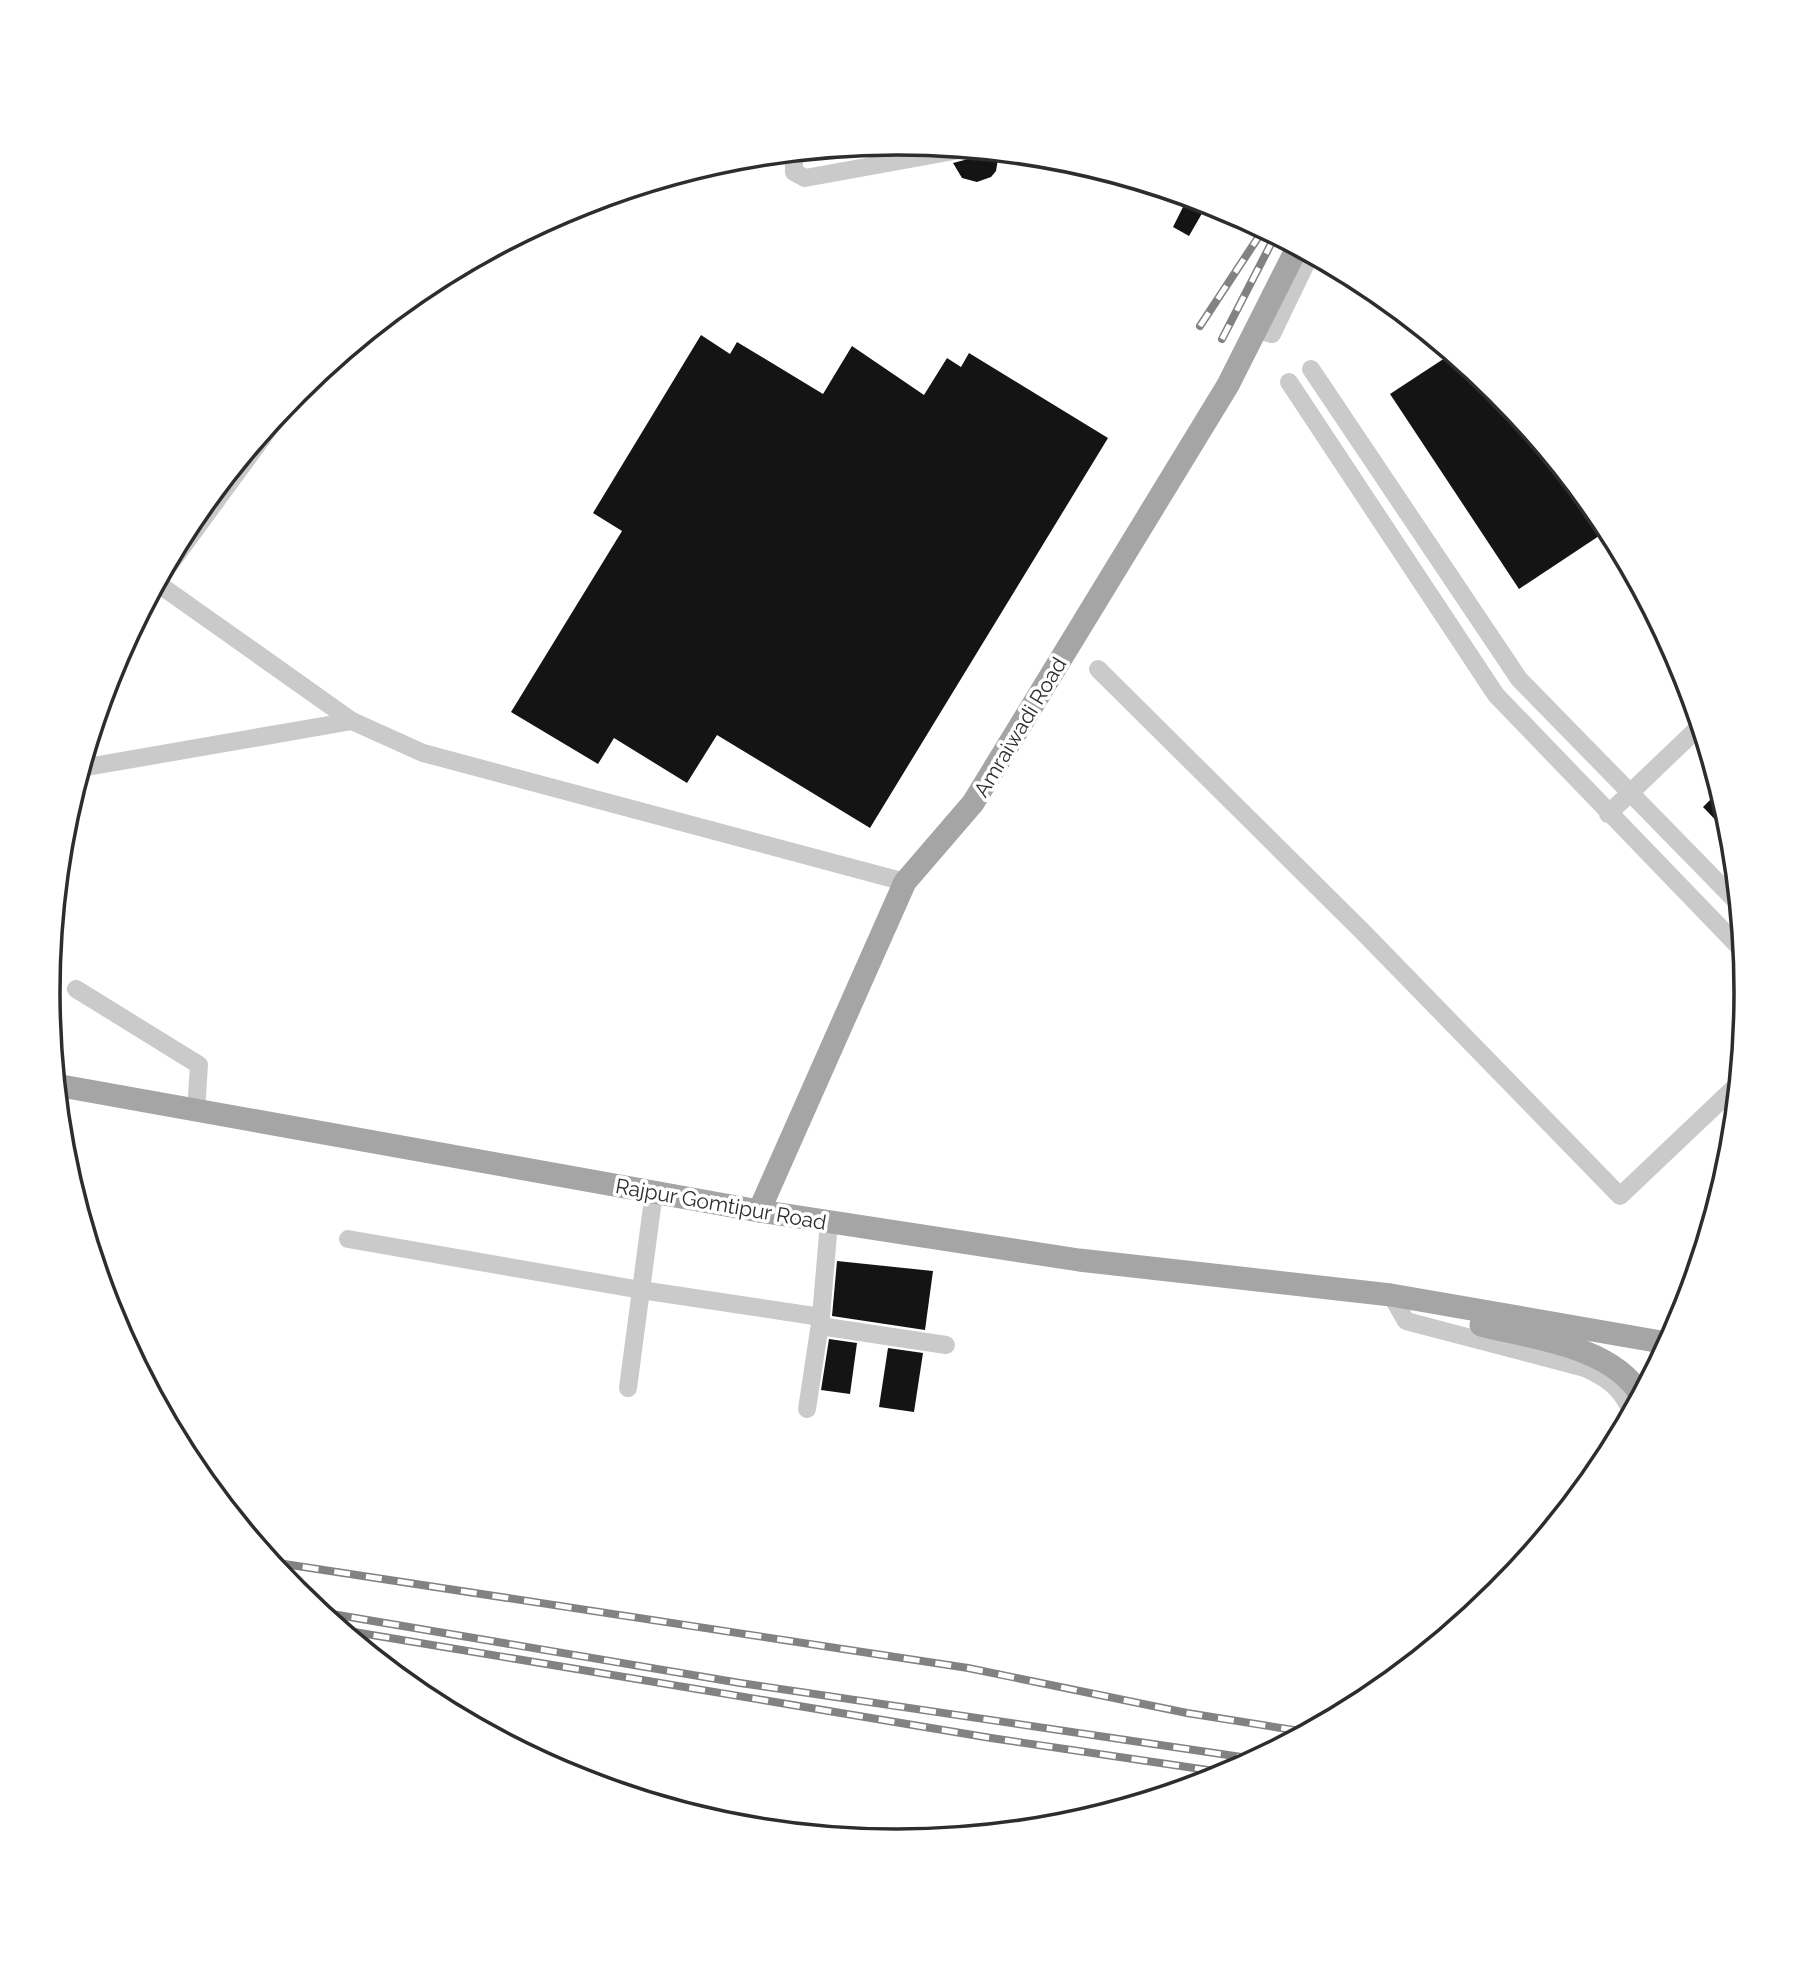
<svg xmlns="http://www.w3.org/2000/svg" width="1793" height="1984" font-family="Raleway,sans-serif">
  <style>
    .building { fill: #141414 }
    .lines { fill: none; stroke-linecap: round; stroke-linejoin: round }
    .minor { stroke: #cacaca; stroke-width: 18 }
    .major { stroke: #a5a5a5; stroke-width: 23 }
    .rail-casing { stroke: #828282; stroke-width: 8 }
    .rail { stroke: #fff; stroke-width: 5; stroke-dasharray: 16; stroke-linecap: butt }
    .labels { text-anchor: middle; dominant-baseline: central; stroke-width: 7; stroke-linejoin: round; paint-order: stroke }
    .street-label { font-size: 21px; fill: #2d2d2d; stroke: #fff }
    .rim { fill: none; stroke: #2d2d2d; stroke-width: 3.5 }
  </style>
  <rect width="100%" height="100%" fill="#fff"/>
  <g class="building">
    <path d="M976,151L999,153L996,171L991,177L977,182L962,178L953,163L972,158Z"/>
    <path d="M1188,197L1208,203L1189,236L1173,227Z"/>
    <path d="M701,335L730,354L737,342L823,394L852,346L924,395L947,358L961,367L969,353L1108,438L870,828L717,735L687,783L614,738L598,764L511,712L622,531L593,513Z"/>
    <path d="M1451,354L1497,392L1608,530L1519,589L1390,394Z"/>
    <path d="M1719,791L1730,827V835L1703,807Z"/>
    <path d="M837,1261L933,1271L925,1330L832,1316Z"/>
    <path d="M829,1339L857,1343L850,1394L821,1390Z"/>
    <path d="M888,1348L923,1353L914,1412L879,1407Z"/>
  </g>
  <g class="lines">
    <g class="minor">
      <path d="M798,152L794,159V172L805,178L965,149"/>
      <path d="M1257,330L1272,334L1310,255"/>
      <path d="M1311,369L1519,679L1737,902"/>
      <path d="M1289,382L1496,695L1741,949"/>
      <path d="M159,579L298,389"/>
      <path d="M157,583L352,721L423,753L905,882"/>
      <path d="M1098,669L1363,932L1620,1196L1736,1086"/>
      <path d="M81,768L352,721"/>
      <path d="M1608,814L1699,727"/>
      <path d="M76,989L199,1065L196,1111"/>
      <path d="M348,1239L641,1290L821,1317L829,1222"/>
      <path d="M1391,1295L1406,1321L1585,1368C1607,1378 1621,1388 1631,1411"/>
      <path d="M820,1326L946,1345"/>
      <path d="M628,1388L654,1192"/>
      <path d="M807,1409L821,1317"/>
    </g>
    <g class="major">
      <path d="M56,1085L759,1211L1079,1260L1391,1295L1667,1343"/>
      <path d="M759,1211L905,882L973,803L1228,385L1297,248"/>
      <path d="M1481,1325C1532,1338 1611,1346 1640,1394"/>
    </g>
    <defs>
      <g id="rail">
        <path d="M1200,326L1263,230"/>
        <path d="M1222,339L1275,236"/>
        <path d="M271,1562L968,1668L1187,1713L1306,1732"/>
        <path d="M320,1612L740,1683L1255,1759"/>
        <path d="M342,1630L991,1738L1228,1773"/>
      </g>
    </defs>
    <use href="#rail" class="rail-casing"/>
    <use href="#rail" class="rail"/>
  </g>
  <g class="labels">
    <g class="street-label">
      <text transform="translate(1020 727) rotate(-59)">Amraiwadi Road</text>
      <text transform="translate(721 1204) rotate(10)">Rajpur Gomtipur Road</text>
    </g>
  </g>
  <path d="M0 0H1793V1984H0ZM60 992a837 837 0 1 1 1674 0a837 837 0 1 1-1674 0Z" fill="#fff" fill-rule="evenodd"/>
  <path class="rim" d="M60 992a837 837 0 1 1 1674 0a837 837 0 1 1-1674 0Z"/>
</svg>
